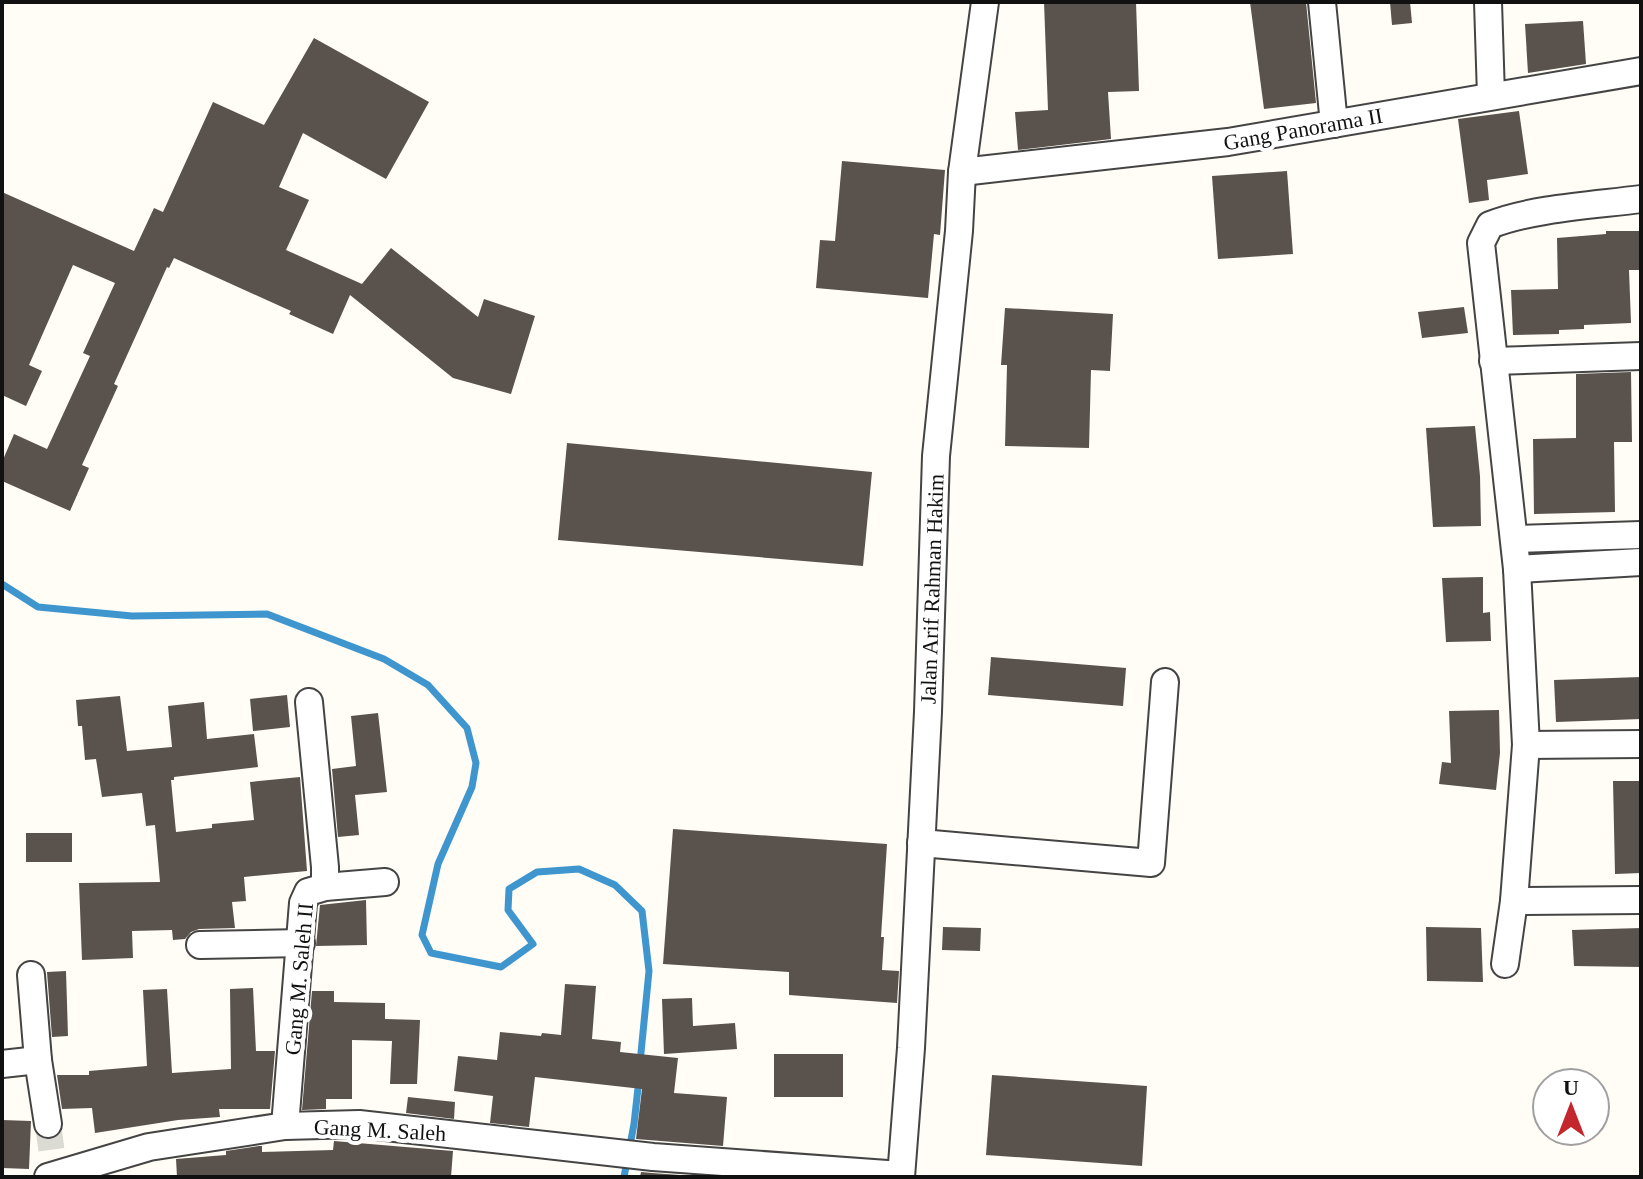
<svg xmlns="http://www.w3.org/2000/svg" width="1643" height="1179" font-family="'Times New Roman',serif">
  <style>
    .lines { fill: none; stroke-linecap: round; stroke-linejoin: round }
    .stream { stroke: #3f96cf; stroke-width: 7 }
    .building { fill: #5a524d }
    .minor-tunnel { stroke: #dbdad3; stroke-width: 26; stroke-dasharray: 26 13; stroke-linecap: butt }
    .minor-casing { stroke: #444; stroke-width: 30 }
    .minor { stroke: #fff; stroke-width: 26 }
    .labels { text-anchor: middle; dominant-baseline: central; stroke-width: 8; stroke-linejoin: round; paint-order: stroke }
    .street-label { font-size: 22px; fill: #111; stroke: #fff }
  </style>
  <rect width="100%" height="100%" fill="#fffdf5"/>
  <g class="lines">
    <g class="stream">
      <path d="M2,584L38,607L132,616L267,614L384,659L428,685L467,728L476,763L472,787L438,864L422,935L431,953L501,967L533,944L508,910L509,889L537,872L579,869L615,885L642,911L649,971L640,1063"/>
      <path d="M624,1177L634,1124L639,1079"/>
    </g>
  </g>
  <g class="building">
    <path d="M1044,2H1136L1139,91L1108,92L1111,139L1018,150L1015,112L1048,110Z"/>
    <path d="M1250,2H1306L1316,103L1264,109Z"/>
    <path d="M1390,2H1410L1412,23L1392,25Z"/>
    <path d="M1583,21L1586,64L1528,73L1525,24Z"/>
    <path d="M314,38L429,102L386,179L303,133L279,187L309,200L286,250L362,284L391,248L478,317L484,299L535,316L511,394L453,378L350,295L333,334L289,314L291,311L174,258L169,268L167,267L114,384L118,386L82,465L89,468L70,511L2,481V462L14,434L47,449L90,356L83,353L115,283L73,265L29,365L42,371L26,406L2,395V192L134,251L154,208L163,212L213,102L264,125Z"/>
    <path d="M1519,111L1528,174L1487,180L1489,200L1469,203L1458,119Z"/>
    <path d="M842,161L945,170L940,235L934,234L928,298L816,288L820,240L835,241Z"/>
    <path d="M1287,171L1293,254L1218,259L1212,176Z"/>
    <path d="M1606,231H1641V270H1629L1631,323L1584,325V329L1559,330V334L1513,335L1511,290L1558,289L1557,238L1606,234Z"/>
    <path d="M1464,307L1468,333L1422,338L1418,312Z"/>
    <path d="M1005,308L1113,314L1110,371L1091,370L1089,448L1005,446L1007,365H1001Z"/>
    <path d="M1631,372L1632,442H1614L1615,512L1534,514L1533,439L1576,438V374Z"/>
    <path d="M1475,426L1480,476L1481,526L1433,527L1426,428Z"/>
    <path d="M567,443L872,472L863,566L558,540Z"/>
    <path d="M1483,577V613L1490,612L1491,641L1446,642L1442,578Z"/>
    <path d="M991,657L1126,668L1123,706L988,695Z"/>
    <path d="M1641,677V719L1556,722L1554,680Z"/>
    <path d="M287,695L290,727L253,731L250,699Z"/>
    <path d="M120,696L127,751L172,747L168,706L204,702L207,739L254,734L258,767L174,777V780H171L176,832L212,828V824L254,820L250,782L300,777L307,871L244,877L246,901L232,902L235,928L199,929L191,932L185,939L173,940L172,930L132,931L133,958L82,960L79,883L160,882L155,825L146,826L142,793L102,797L96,759L85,760L82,726H78L76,700Z"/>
    <path d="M1499,710L1500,753L1496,790L1439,784L1442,762L1451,763L1449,711Z"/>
    <path d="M378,713L387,792L355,795L359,835L338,837L332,769L356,766L351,716Z"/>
    <path d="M1613,781H1641V873L1615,874Z"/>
    <path d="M673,829L887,844L881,937H884L882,970L899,971L897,1003L789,995V972L663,964Z"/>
    <rect x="26" y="833" width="46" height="29"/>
    <path d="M366,900L367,945L316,946L320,905Z"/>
    <path d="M943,927L981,928L980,951L942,950Z"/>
    <path d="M1426,927L1481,928L1483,982L1427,981Z"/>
    <path d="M1641,928V967L1574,966L1572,930Z"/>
    <path d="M66,971L68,1036L52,1037L47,972Z"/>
    <path d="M565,984L596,986L592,1039L621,1042L620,1052L678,1058L674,1093L727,1097L723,1146L636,1139L642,1089L535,1077L529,1127L490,1123L493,1096L454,1091L458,1056L497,1060L500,1032L541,1036L542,1033L561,1035Z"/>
    <path d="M253,988L256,1051H275L270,1109H219L220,1117L178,1120L95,1133L92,1108L62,1109L57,1075H89V1071L147,1066L143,990L167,989L172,1073L231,1069L230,989Z"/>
    <path d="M312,991H334V1002L385,1003V1019L420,1020L417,1084H390L392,1041L352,1040V1099H326V1109L302,1110Z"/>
    <path d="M692,998L693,1026L735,1023L737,1049L664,1054L662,999Z"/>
    <rect x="774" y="1054" width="69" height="43"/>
    <path d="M992,1075L1147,1086L1142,1166L986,1155Z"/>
    <path d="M408,1097L455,1102L454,1119L406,1113Z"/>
    <path d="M2,1120L31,1121L29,1169L2,1168Z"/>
    <path d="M334,1141L453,1151L451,1177H177L176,1159L226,1155V1151L259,1146H262V1152L333,1150Z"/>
    <path d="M641,1172L652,1173L708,1177H640Z"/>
  </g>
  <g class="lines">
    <path class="minor-tunnel" d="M48,1124L52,1154"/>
    <defs>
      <g id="minor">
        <path d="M1322,2L1334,124"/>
        <path d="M1488,2L1491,96"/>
        <path d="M962,172L1228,142L1641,71"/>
        <path d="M1493,361L1641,356"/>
        <path d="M1514,539L1641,535"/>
        <path d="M1517,569L1641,562"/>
        <path d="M309,702L325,867V887"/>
        <path d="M1526,745L1641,744"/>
        <path d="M921,843L1151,863L1165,682"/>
        <path d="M1514,901L1641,900"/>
        <path d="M200,945L301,943"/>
        <path d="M1505,964L1514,901L1526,745L1517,569L1481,243L1490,225C1533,208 1595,205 1641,199"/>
        <path d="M31,975L38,1060L48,1124"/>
        <path d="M2,1064L38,1060"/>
        <path d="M285,1126L303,903L308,892L325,887L385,882"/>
        <path d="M48,1177L149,1147L285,1126L359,1124L653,1157L901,1175"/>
        <path d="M901,1177L911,1048L928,712L936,456L959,231L962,172L985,2"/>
      </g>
    </defs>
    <use href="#minor" class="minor-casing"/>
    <use href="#minor" class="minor"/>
  </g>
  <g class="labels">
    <g class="street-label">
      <text transform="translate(1303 129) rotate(-10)">Gang Panorama II</text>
      <text transform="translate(932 589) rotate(-88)">Jalan Arif Rahman Hakim</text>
      <text transform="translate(299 979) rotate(-85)">Gang M. Saleh II</text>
      <text transform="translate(380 1130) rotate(3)">Gang M. Saleh</text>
    </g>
  </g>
  <rect width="1643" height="1179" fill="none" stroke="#111111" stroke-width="8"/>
  <g transform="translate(1571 1107)"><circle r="38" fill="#ffffff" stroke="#a0a0a0" stroke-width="2"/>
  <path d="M0-6L14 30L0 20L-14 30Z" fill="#c4262e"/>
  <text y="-12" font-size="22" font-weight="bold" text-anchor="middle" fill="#111111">U</text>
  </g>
</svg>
